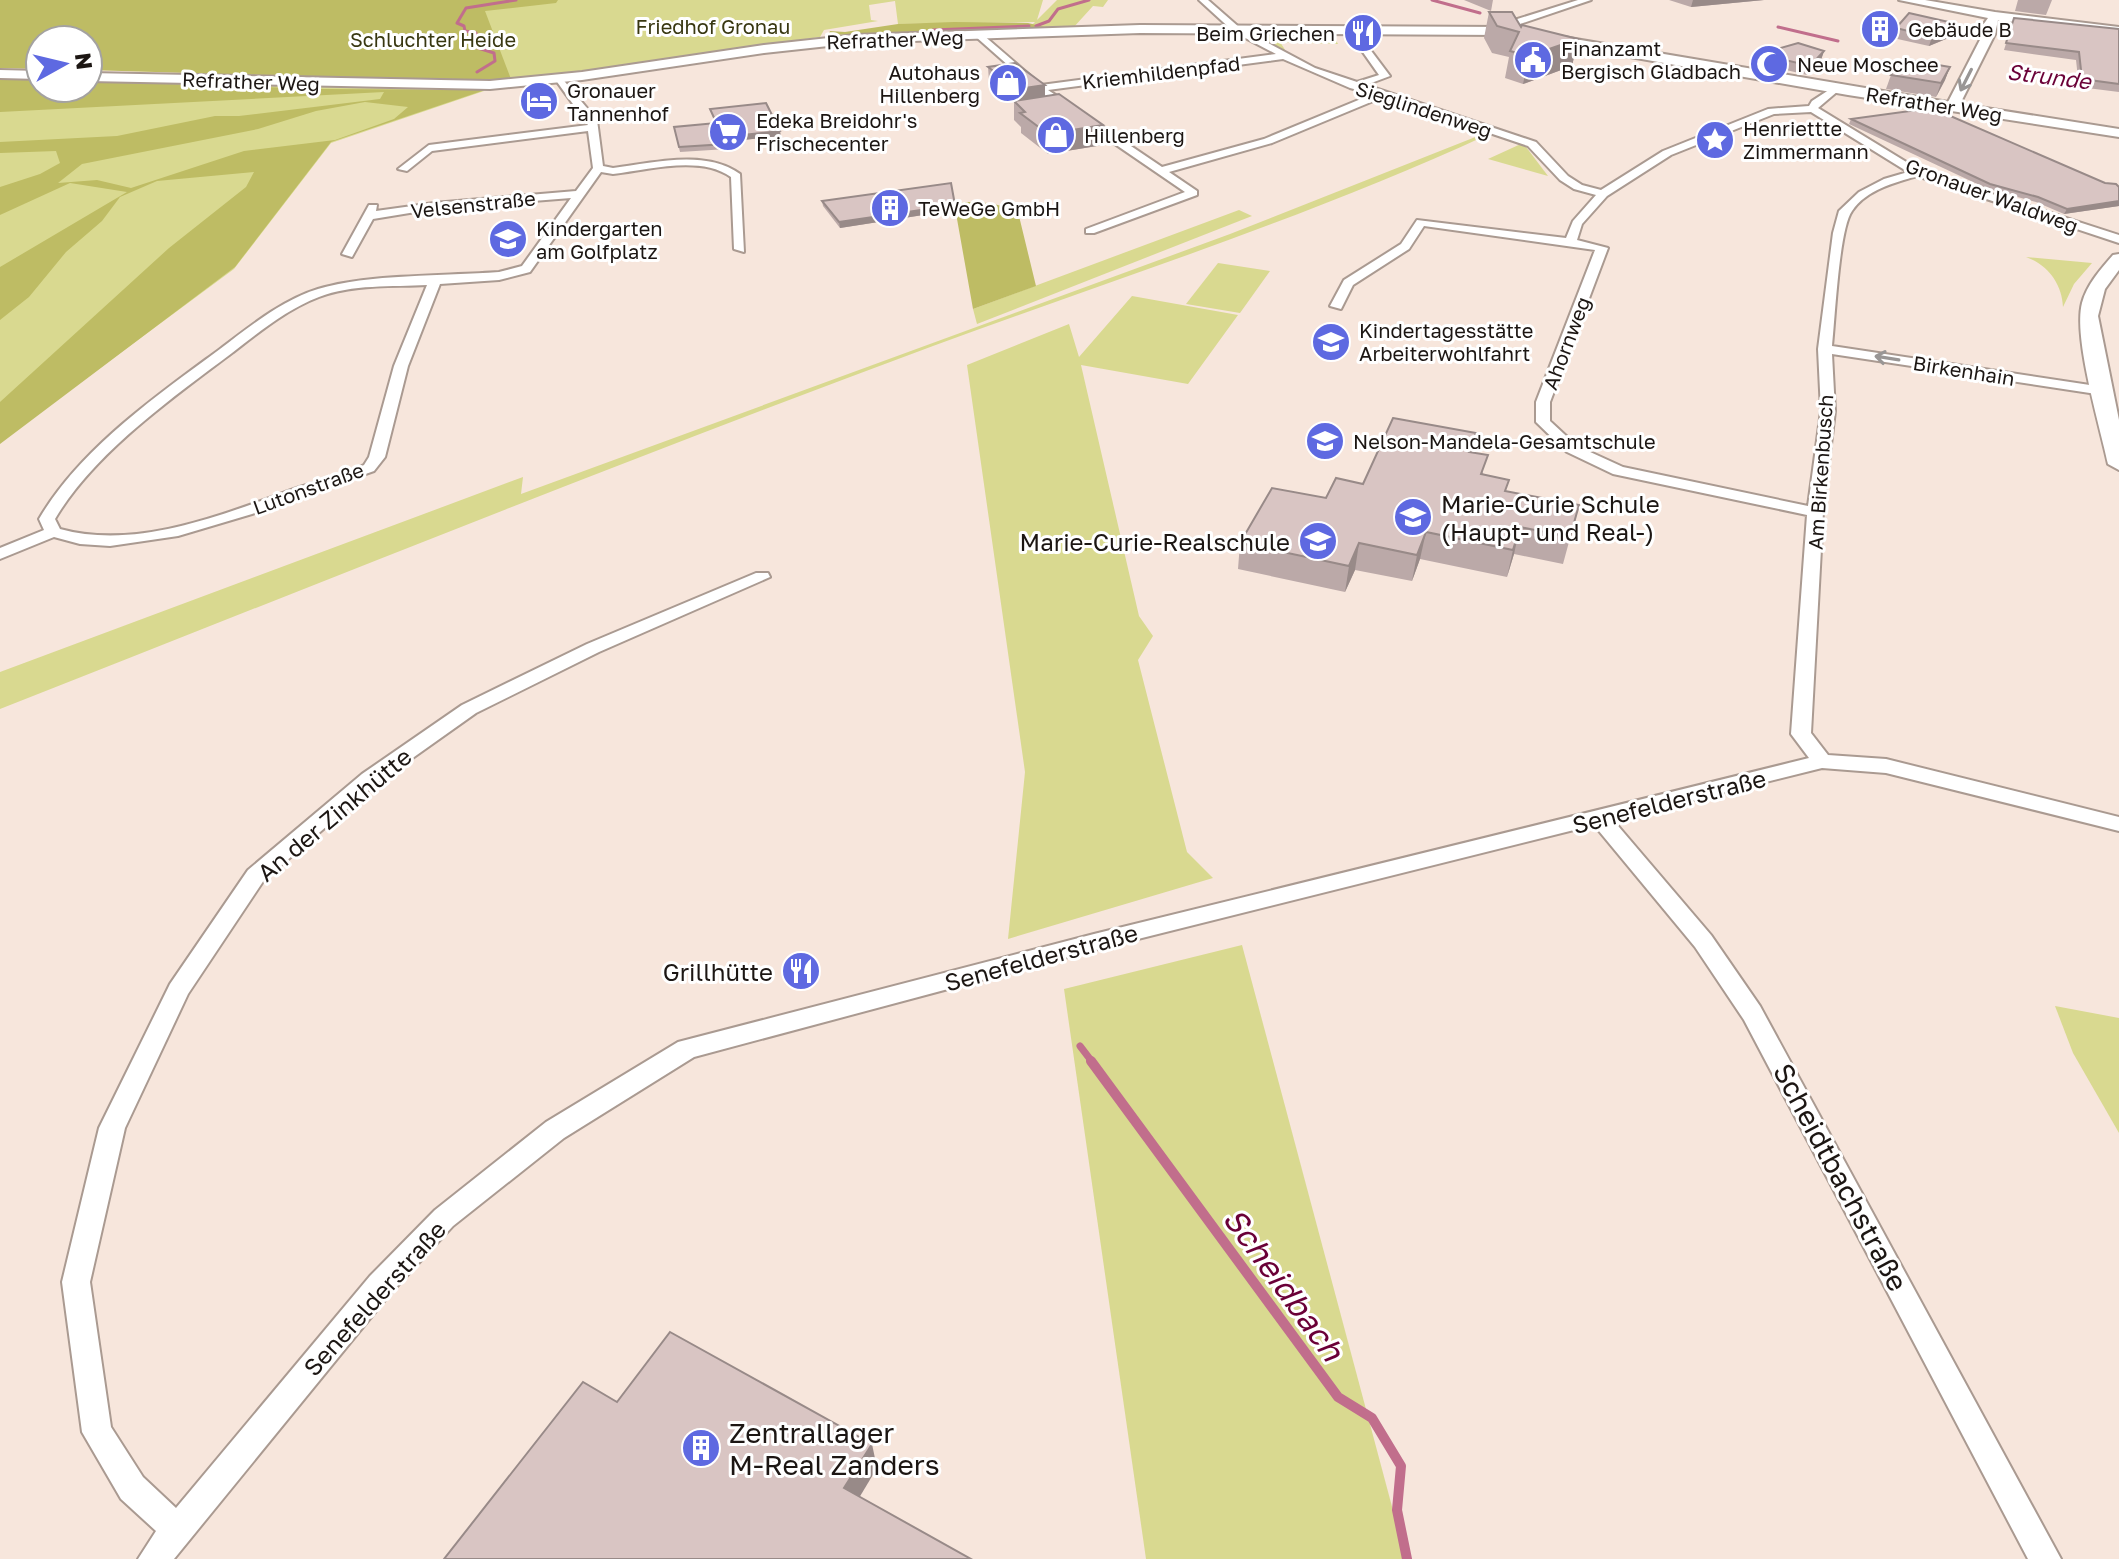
<svg xmlns="http://www.w3.org/2000/svg" width="2119" height="1559" font-family="'Golos Text',sans-serif">
  <style>
    .green { fill: #d9d990 }
    .forest { fill: #bebc64; fill-rule: evenodd }
    .lines { fill: none; stroke-linecap: round; stroke-linejoin: round }
    .stream-far2 { stroke: #c16e8c; stroke-width: 3 }
    .stream-far1 { stroke: #c16e8c; stroke-width: 7 }
    .stream { stroke: #c16e8c; stroke-width: 10 }
    .street-casing { stroke: #aa9a91; stroke-width: 4 }
    .secondary-casing { stroke: #aa9a91; stroke-width: 4 }
    .street { fill: #fff; fill-rule: evenodd }
    .secondary { fill: #fff; fill-rule: evenodd }
    .wall { fill: #bba9a8 }
    .shaded-wall { fill: #988a88 }
    .building { fill: #d9c5c3; stroke: #988a88; stroke-width: 2 }
    .oneway { stroke: #999695 }
    .labels { text-anchor: middle; dominant-baseline: central; stroke-width: 6; stroke-linejoin: round; paint-order: stroke }
    .far-park-label { font-size: 20px; fill: #383711; stroke: #fff }
    .far-poi-label { font-size: 20px; fill: #1c1613; stroke: #fff; text-anchor: start }
    .far-street-label { font-size: 20px; fill: #1c1613; stroke: #fff }
    .far-water-label { font-size: 22px; font-style: italic; fill: #6a0037; stroke: #fff }
    .poi-label { font-size: 24px; fill: #1c1613; stroke: #fff; text-anchor: end }
    .street-label { font-size: 24px; fill: #1c1613; stroke: #fff }
    .near-street-label { font-size: 28px; fill: #1c1613; stroke: #fff }
    .near-poi-label { font-size: 28px; fill: #1c1613; stroke: #fff; text-anchor: start }
    .near-water-label { font-size: 32px; font-style: italic; fill: #6a0037; stroke: #fff }
  </style>
  <rect width="100%" height="100%" fill="#f7e6dc"/>
  <g class="green">
    <path d="M0,0H1043L1037,20L1057,0H1108L1103,7L1093,6L1073,28L1028,29L1035,22L898,24L895,1L869,5L871,20L878,21L824,30L820,37L540,77L477,80H448L88,40H40Z"/>
    <path d="M1275,33H1332L1338,44L1280,42L1289,56L1259,36Z"/>
    <path d="M0,77L40,78V88H88V80L484,91L331,143L234,269L0,442Z"/>
    <path d="M1483,134L1487,135C1307,218 1118,278 933,346C620,462 310,587 0,709V672L523,477L521,494L1230,234Z"/>
    <path d="M1523,143L1548,176L1488,159Z"/>
    <path d="M1239,210L1252,216L977,324L973,309Z"/>
    <path d="M2026,257L2092,263L2074,284L2063,307C2062,284 2048,265 2026,257Z"/>
    <path d="M1218,263L1270,271L1240,313L1186,304Z"/>
    <path d="M1132,296L1238,315L1188,384L1081,365L1139,616L1153,636L1138,660L1187,852L1213,878L1008,939L1025,772L967,365L1069,324L1079,357Z"/>
    <path d="M1242,945L1406,1559H1146L1064,989Z"/>
    <path d="M2055,1006L2119,1018V1133L2073,1053Z"/>
  </g>
  <g class="forest">
    <path d="M0,0H558L556,3L485,11L511,79L465,81L88,70V40H40V69L0,68Z"/>
    <path d="M954,22L1028,23L1057,30L828,35L830,31L845,32L898,24Z"/>
    <path d="M0,79L40,80V88H88V81L324,89L485,90L331,142L235,267L0,444V402L169,248L246,187L254,172L157,181L120,197L102,221L66,252L29,297L0,320V267L127,192L70,183L0,215V187L40,174L60,163L56,151L0,153V142L117,136L215,116H239L380,99L384,92L0,112ZM365,102L408,107L394,119L335,140L244,151L131,188L97,180L58,183L82,164L258,129L316,111Z"/>
    <path d="M954,202C976,202 1001,200 1019,216L1036,286L973,309Z"/>
  </g>
  <g class="lines">
    <g class="stream-far2">
      <path d="M1432,0L1480,13"/>
      <path d="M1036,26L1049,21L1058,9L1089,0"/>
      <path d="M1778,27L1838,41"/>
      <path d="M933,30L1029,26"/>
      <path d="M477,72L495,61L494,53L478,48L482,41L476,38V33L465,31L464,26L457,23L466,8L516,0"/>
    </g>
    <path class="stream-far1" d="M1080,1046L1093,1063"/>
    <path class="stream" d="M1091,1061L1338,1397L1372,1418L1401,1466L1397,1510L1407,1559"/>
    <defs>
      <g id="street">
        <path d="M1199,0H1208L1240,28L1315,68L1357,82L1379,75L1353,38L1360,36L1390,76L1366,85L1536,142L1568,176L1582,185L1601,190L1663,151L1768,109L1809,106L1812,101L1835,86L1838,91L1818,108L1921,171L2119,235V243L1917,176C1894,183 1866,190 1852,211C1839,229 1835,319 1832,346L2103,387L2110,391L2103,395L1832,354L1835,411L1823,512L1811,733L1828,755L1886,759L2119,817V831L1886,773L1822,768L1613,820L1711,935L1760,1006L2061,1559H2028L1744,1020L1695,947L1594,825L1094,950L694,1057L564,1138L453,1226L390,1294L174,1559H138L156,1531L121,1499L82,1432L62,1282L99,1128L170,984L248,870L362,774L462,705L587,644L756,573H768L770,577L599,652L476,713L376,784L264,880L188,994L125,1128L90,1282L111,1427L143,1477L176,1508L370,1276L435,1210L546,1122L678,1042L1094,934L1809,758L1791,734L1807,515L1613,474L1567,452L1536,422V402L1595,250L1424,226L1409,249L1353,285L1341,309L1330,306L1344,280L1401,244L1417,220L1566,238L1573,221L1596,195L1574,189L1560,180L1528,146L1383,97L1272,143L1169,172L1197,191V195L1094,233H1086V229L1185,192L1036,90L975,36L982,34L1041,85L1276,54L1234,32ZM1283,59L1350,88L1373,94L1264,139L1162,167L1048,90ZM1811,112L1908,172L1884,179L1859,192L1839,211L1833,233L1818,349L1821,411L1808,506L1623,467L1577,446L1550,421V402L1608,248L1577,240L1582,224L1607,196L1671,155L1774,114Z"/>
        <path d="M1578,0H1591L1517,25V34H1511L1506,28L1511,21Z"/>
        <path d="M560,76L597,120L603,166L613,168C653,163 705,149 740,174L744,252L734,249L731,177C700,155 648,170 613,174L601,172L530,272L499,280L440,284L408,366L385,457L374,471L252,514L178,536L110,546L80,544L54,537L0,559V548L44,530L39,519C80,449 155,397 220,349C249,327 282,300 318,289C367,274 445,276 499,272L522,266L571,198L434,209L373,219L352,257L342,254L369,205H377L376,211L434,203L576,191L593,168L588,131L432,151L407,171L398,169L429,145L588,125L555,79ZM427,285L394,366L369,457L364,465C341,476 317,481 294,489C221,515 137,550 60,529L55,519C93,454 172,398 232,353C258,333 287,309 319,297C352,284 392,287 427,285Z"/>
      </g>
      <g id="secondary">
        <path d="M1899,0H1925L1995,12L2119,27V35L1998,20L1995,34L1960,104L2119,129V137L1848,95L1504,35L1140,33L856,43L764,53L582,80L490,89L88,81V73L490,81L582,72L764,45L856,35L1140,25L1504,27L1948,102L1983,34V25L1988,18Z"/>
        <path d="M0,70L40,71V79L0,78Z"/>
        <path d="M2119,254V270L2105,289L2098,316L2119,420V470L2108,464C2100,426 2073,338 2082,303C2087,284 2101,269 2113,255Z"/>
      </g>
    </defs>
    <use href="#street" class="street-casing"/>
    <use href="#secondary" class="secondary-casing"/>
    <use href="#street" class="street"/>
    <use href="#secondary" class="secondary"/>
  </g>
  <g class="wall">
    <path d="M1464,0H1493L1491,11Z"/>
    <path d="M1669,0H1764L1691,7Z"/>
    <path d="M2018,0H2052L2046,15L2015,11Z"/>
    <path d="M1489,12L1521,27L1578,39L1572,66L1523,84L1505,78L1509,57L1492,53L1484,38Z"/>
    <path d="M2014,18L2119,29V92L2079,87L2076,60L2004,50Z"/>
    <path d="M1896,28L1958,34L1929,46L1893,38Z"/>
    <path d="M1824,51L1821,60L1807,75L1758,63L1760,54Z"/>
    <path d="M988,67L1045,85V96L1103,125V145L1048,154L1021,133V127L1014,120V101L989,81Z"/>
    <path d="M1950,67L1945,80L1936,97L1886,89L1891,75Z"/>
    <path d="M710,109L781,136L725,142L727,149L680,152L674,127L715,123Z"/>
    <path d="M1851,119L2119,187V206L2064,214L2036,202L1988,189L1849,124Z"/>
    <path d="M822,201L955,210L840,228L823,206Z"/>
    <path d="M1476,433L1472,452L1484,475L1506,491L1579,505L1563,564L1514,554L1507,577L1420,559L1412,581L1355,570L1345,592L1238,569L1240,543L1326,498L1363,484Z"/>
  </g>
  <g class="shaded-wall">
    <path d="M1693,0H1764L1691,7Z"/>
    <path d="M1962,25L1958,34L1929,46L1932,37Z"/>
    <path d="M1578,39L1572,66L1523,84L1529,56Z"/>
    <path d="M1824,51L1821,60L1807,75L1810,66Z"/>
    <path d="M1950,67L1945,80L1936,97L1941,83Z"/>
    <path d="M1045,85V100L1018,104V89Z"/>
    <path d="M1103,125V145L1048,154V134Z"/>
    <path d="M780,131L781,136L724,142L723,137Z"/>
    <path d="M2119,201V206L2064,214L2067,209Z"/>
    <path d="M955,205V210L840,228L839,222Z"/>
    <path d="M1520,527L1514,554L1507,577L1513,550Z"/>
    <path d="M1426,532L1420,559L1412,581L1417,555Z"/>
    <path d="M1359,543L1355,570L1345,592L1349,566Z"/>
    <path d="M872,1444L877,1468L850,1513L844,1488Z"/>
  </g>
  <g class="building">
    <path d="M1489,12H1512L1521,27L1522,25L1578,39L1529,56L1510,51L1519,32L1497,26Z"/>
    <path d="M1909,13L1962,25L1932,37L1896,28Z"/>
    <path d="M2014,18L2119,29V84L2082,79L2079,52L2006,43Z"/>
    <path d="M1798,43L1824,51L1810,66L1760,54Z"/>
    <path d="M1903,59L1950,67L1941,83L1891,75Z"/>
    <path d="M1015,63L1045,85L1018,89L988,67Z"/>
    <path d="M1059,94L1103,125L1048,134L1020,113L1025,112L1014,101Z"/>
    <path d="M766,103L780,131L723,137L710,109Z"/>
    <path d="M1932,108L2105,183L2116,184L2119,187V201L2067,209L2038,197L1990,184L1851,119Z"/>
    <path d="M716,123L726,144L679,147L674,127Z"/>
    <path d="M951,183L955,205L839,222L822,201Z"/>
    <path d="M1393,418L1476,433L1469,452L1488,455L1481,474L1509,480L1505,491L1579,505L1570,537L1520,527L1513,550L1426,532L1417,555L1359,543L1349,566L1240,543L1272,488L1326,498L1336,478L1363,484Z"/>
    <path d="M670,1332L872,1444L844,1488L971,1559H444L583,1382L617,1402Z"/>
  </g>
  <defs><path id="oneway-shaft" d="M-6 0H5M1.5-3L5.5 0L1.5 3" fill="none" stroke-width="1.6" stroke-linecap="round" stroke-linejoin="round" transform="scale(2)"/></defs>
  <g class="oneway">
    <use href="#oneway-shaft" transform="translate(1966 80) rotate(117)"/>
    <use href="#oneway-shaft" transform="translate(1887 358) rotate(-171)"/>
  </g>
  <defs>
    <symbol id="building-disc" viewBox="-11 -11 22 22"><circle r="9.5" fill="#5e69e1" stroke="#fff"/><path d="M-4-6H4V6H1V3H-1V6H-4ZM-2.5-4.3h1.7v1.8h-1.7ZM.8-4.3h1.7v1.8H.8ZM-2.5-1h1.7V.8h-1.7ZM.8-1h1.7V.8H.8Z" fill="#fff"/></symbol>
    <symbol id="restaurant-disc" viewBox="-11 -11 22 22"><circle r="9.5" fill="#5e69e1" stroke="#fff"/><path d="M-5-6h1v4h1v-4h1v4h1v-4h1v5L-1.5 .5V6h-2V.5L-5-1ZM5-6V6H3V1.5H1.5Q1.5-4 5-6Z" fill="#fff"/></symbol>
    <symbol id="civic-disc" viewBox="-11 -11 22 22"><circle r="9.5" fill="#5e69e1" stroke="#fff"/><path d="M-.6-6.5H3V-4.5H.6V-3L4-1V1h2V6H-6V1h2V-1L-.6-3ZM-1.2 2.5V6h2.4V2.5Z" fill="#fff"/></symbol>
    <symbol id="mosque-disc" viewBox="-11 -11 22 22"><circle r="9.5" fill="#5e69e1" stroke="#fff"/><path d="M3.5-4.9A6 6 0 1 0 3.5 4.9A5 5 0 1 1 3.5-4.9Z" fill="#fff"/></symbol>
    <symbol id="shop-disc" viewBox="-11 -11 22 22"><circle r="9.5" fill="#5e69e1" stroke="#fff"/><path d="M-5-2.5h2.3a2.7 3.5 0 0 1 5.4 0H5L5.5 6h-11ZM-1.5-2.5h3a1.5 2.3 0 0 0-3 0Z" fill="#fff"/></symbol>
    <symbol id="hotel-disc" viewBox="-11 -11 22 22"><circle r="9.5" fill="#5e69e1" stroke="#fff"/><path d="M-6-4.5h1.5V1H6V5H4.5V3h-9V5H-6ZM-4 0a1.8 1.8 0 1 1 3.6 0ZM.5 0V-2.5h3Q6-2.5 6 0Z" fill="#fff"/></symbol>
    <symbol id="supermarket-disc" viewBox="-11 -11 22 22"><circle r="9.5" fill="#5e69e1" stroke="#fff"/><path d="M-6-5.5h2.5l.6 2H6L4.5 2H-2.5L-4.4-4H-6ZM-1.5 3.2a1.3 1.3 0 1 0 .1 0ZM3 3.2a1.3 1.3 0 1 0 .1 0Z" fill="#fff"/></symbol>
    <symbol id="sight-disc" viewBox="-11 -11 22 22"><circle r="9.5" fill="#5e69e1" stroke="#fff"/><path d="M0-6L1.8-2.2L6-1.7L2.9 1.2L3.7 5.4L0 3.3L-3.7 5.4L-2.9 1.2L-6-1.7L-1.8-2.2Z" fill="#fff"/></symbol>
    <symbol id="school-disc" viewBox="-11 -11 22 22"><circle r="9.5" fill="#5e69e1" stroke="#fff"/><path d="M0-5L7-2L0 1L-7-2ZM-4 1L0 2.5L4 1V4Q0 6-4 4Z" fill="#fff"/></symbol>
  </defs>
  <g fill-rule="evenodd">
    <use href="#building-disc" x="1858" y="7" width="44" height="44"/>
    <use href="#restaurant-disc" x="1341" y="11" width="44" height="44"/>
    <use href="#civic-disc" x="1511" y="38" width="44" height="44"/>
    <use href="#mosque-disc" x="1747" y="42" width="44" height="44"/>
    <use href="#shop-disc" x="986" y="61" width="44" height="44"/>
    <use href="#hotel-disc" x="517" y="79" width="44" height="44"/>
    <use href="#supermarket-disc" x="706" y="110" width="44" height="44"/>
    <use href="#shop-disc" x="1034" y="113" width="44" height="44"/>
    <use href="#sight-disc" x="1693" y="118" width="44" height="44"/>
    <use href="#building-disc" x="868" y="186" width="44" height="44"/>
    <use href="#school-disc" x="486" y="217" width="44" height="44"/>
    <use href="#school-disc" x="1309" y="320" width="44" height="44"/>
    <use href="#school-disc" x="1303" y="419" width="44" height="44"/>
    <use href="#school-disc" x="1391" y="495" width="44" height="44"/>
    <use href="#school-disc" x="1296" y="519" width="44" height="44"/>
    <use href="#restaurant-disc" x="779" y="949" width="44" height="44"/>
    <use href="#building-disc" x="679" y="1426" width="44" height="44"/>
  </g>
  <g class="labels">
    <g class="far-park-label">
      <text x="713" y="26">Friedhof Gronau</text>
      <text x="433" y="39">Schluchter Heide</text>
    </g>
    <g class="far-poi-label">
      <text x="1908" y="29">Gebäude B</text>
      <text x="1335" y="33" text-anchor="end">Beim Griechen</text>
      <text x="1561" y="48">Finanzamt<tspan x="1561" dy="23">Bergisch Gladbach</tspan></text>
      <text x="1797" y="64">Neue Moschee</text>
      <text x="980" y="72" text-anchor="end">Autohaus<tspan x="980" dy="23">Hillenberg</tspan></text>
      <text x="567" y="90">Gronauer<tspan x="567" dy="23">Tannenhof</tspan></text>
      <text x="756" y="120">Edeka Breidohr's<tspan x="756" dy="23">Frischecenter</tspan></text>
      <text x="1743" y="128">Henriettte<tspan x="1743" dy="23">Zimmermann</tspan></text>
      <text x="1084" y="135">Hillenberg</text>
      <text x="918" y="208">TeWeGe GmbH</text>
      <text x="536" y="228">Kindergarten<tspan x="536" dy="23">am Golfplatz</tspan></text>
      <text x="1359" y="330">Kindertagesstätte<tspan x="1359" dy="23">Arbeiterwohlfahrt</tspan></text>
      <text x="1353" y="441">Nelson-Mandela-Gesamtschule</text>
    </g>
    <g class="far-street-label">
      <text transform="translate(895 39) rotate(-2)">Refrather Weg</text>
      <text transform="translate(1161 72) rotate(-7)">Kriemhildenpfad</text>
      <text transform="translate(251 81) rotate(2)">Refrather Weg</text>
      <text transform="translate(1934 104) rotate(9)">Refrather Weg</text>
      <text transform="translate(1424 109) rotate(18)">Sieglindenweg</text>
      <text transform="translate(1992 195) rotate(20)">Gronauer Waldweg</text>
      <text transform="translate(473 204) rotate(-6)">Velsenstraße</text>
      <text transform="translate(1566 343) rotate(-69)">Ahornweg</text>
      <text transform="translate(1964 370) rotate(9)">Birkenhain</text>
      <text transform="translate(1820 472) rotate(-86)">Am Birkenbusch</text>
      <text transform="translate(308 488) rotate(-20)">Lutonstraße</text>
    </g>
    <g class="far-water-label">
      <text transform="translate(2049 76) rotate(7)">Strunde</text>
    </g>
    <g class="poi-label">
      <text x="1441" y="503" text-anchor="start">Marie-Curie Schule<tspan x="1441" dy="28">(Haupt- und Real-)</tspan></text>
      <text x="1290" y="541">Marie-Curie-Realschule</text>
      <text x="773" y="971">Grillhütte</text>
    </g>
    <g class="street-label">
      <text transform="translate(1669 801) rotate(-14)">Senefelderstraße</text>
      <text transform="translate(334 814) rotate(-40)">An der Zinkhütte</text>
      <text transform="translate(1041 957) rotate(-15)">Senefelderstraße</text>
      <text transform="translate(374 1298) rotate(-48)">Senefelderstraße</text>
    </g>
    <g class="near-street-label">
      <text transform="translate(1841 1177) rotate(62)">Scheidtbachstraße</text>
    </g>
    <g class="near-poi-label">
      <text x="729" y="1432">Zentrallager<tspan x="729" dy="32">M-Real Zanders</tspan></text>
    </g>
    <g class="near-water-label">
      <text transform="translate(1284 1284) rotate(54)">Scheidbach</text>
    </g>
  </g>
  <g transform="translate(64 64) rotate(82)"><circle r="38" fill="#ffffff" stroke="#a4a2a1" stroke-width="2"/>
  <path d="M0-6L14 30L0 20L-14 30Z" fill="#5e69e1"/>
  <text y="-12" font-size="22" font-weight="bold" text-anchor="middle" fill="#1c1613">N</text>
  </g>
</svg>
